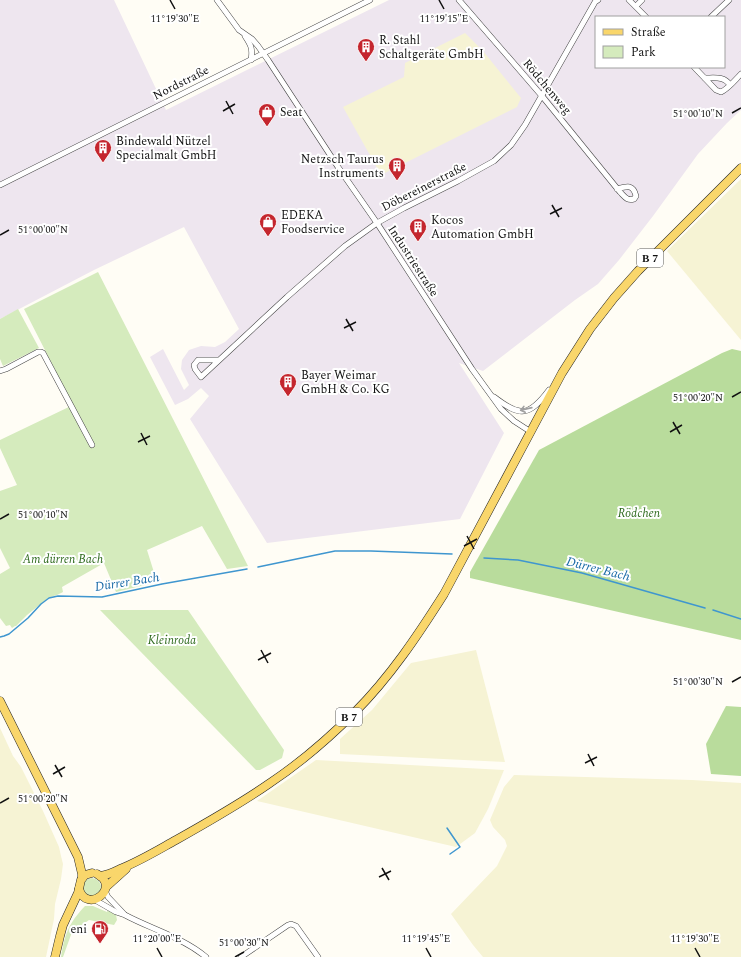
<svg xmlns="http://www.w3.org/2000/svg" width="741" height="957" font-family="Spectral,serif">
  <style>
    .industrial { fill: #eee6ef; fill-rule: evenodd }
    .farmland { fill: #f6f3d4 }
    .green { fill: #d5ebbd }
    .forest { fill: #b9dc9c }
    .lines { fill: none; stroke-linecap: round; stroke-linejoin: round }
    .stream { stroke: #3f96cf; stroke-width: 1.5 }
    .street-casing { stroke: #444; stroke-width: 6 }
    .primary-casing { stroke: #222; stroke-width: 9 }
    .street { stroke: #fff; stroke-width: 5 }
    .primary { stroke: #f9d66b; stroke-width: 8 }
    .oneway { stroke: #a0a0a0 }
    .ticks { fill: none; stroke: #111; stroke-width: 1.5 }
    .labels { text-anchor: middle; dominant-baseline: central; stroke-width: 4; stroke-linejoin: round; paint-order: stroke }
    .shield { fill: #fff; stroke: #585858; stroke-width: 1 }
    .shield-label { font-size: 11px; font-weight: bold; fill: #111 }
    .poi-label { font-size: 12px; fill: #111; stroke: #fff; text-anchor: start }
    .street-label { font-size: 12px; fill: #111; stroke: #fff }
    .park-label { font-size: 12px; font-style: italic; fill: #2f6b1f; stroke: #fff }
    .water-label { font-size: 13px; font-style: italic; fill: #1768a6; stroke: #fff }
    .ticks-label { font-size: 10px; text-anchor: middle; fill: #111; stroke: #fff; stroke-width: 4; stroke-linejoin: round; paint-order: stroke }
  </style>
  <rect width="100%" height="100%" fill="#fffdf5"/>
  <path class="industrial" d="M0,0H114L166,110L389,0H741V110L727,123L698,154L653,216L619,260L598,284L575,300L483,371L459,363L504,433L460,519L267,543L190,419L209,396L201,388L188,399L175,405L150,357L163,349L184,390L189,385L181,369L182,360L189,350L201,346L215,347L225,342L239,329L184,227L94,270L0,319ZM596,17H724V67H596Z"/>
  <g class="farmland">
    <path d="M465,33L483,51L521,98L517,107L381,175L343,107L404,77L405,63Z"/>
    <path d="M741,179V340L667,251Z"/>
    <path d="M476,650L505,762L340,754V739L372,710L411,663Z"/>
    <path d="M0,728L13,756L21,767L43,811L59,847L61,856L63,864L61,879L55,904L54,919L46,957H0Z"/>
    <path d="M316,760L504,770L488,809L475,833L456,847L257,801Z"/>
    <path d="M514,775L692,780L741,783V957H483L473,945L451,914L497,866L507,846L505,840L493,827L490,820L504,787Z"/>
  </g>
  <g class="green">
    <path d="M98,272L248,566L227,569L202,526L147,550L157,582L116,592L104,563L62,587L63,592L57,595L48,598L27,615L16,626H15L12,628L10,625L6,626L0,618V574L10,568L0,548V491L17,485L0,448V440L73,405L24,309Z"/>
    <path d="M18,309L39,348L3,366L0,359V319Z"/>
    <path d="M100,610H188L284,750L282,758L260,770H256Z"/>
    <circle cx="92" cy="887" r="9"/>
    <path d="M85,906H93L107,912L108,910L116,915L117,920L114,925L89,920L72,932L63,957H61C65,934 68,924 85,906Z"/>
  </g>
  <g class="forest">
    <path d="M732,349L741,351V640L470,578V572L539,450L722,353Z"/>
    <path d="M726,706L741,707V776L711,774L706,744Z"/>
  </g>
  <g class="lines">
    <g class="stream">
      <path d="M484,558L518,560L582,573L705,608"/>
      <path d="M258,567L335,551H371L452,554"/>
      <path d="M713,610L741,619"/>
      <path d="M0,637L4,636L9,634L28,618L41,604L49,598L58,596L102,597L162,584L247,569"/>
      <path d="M447,828L460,847L450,854"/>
    </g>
    <defs>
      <g id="street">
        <path d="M217,0L239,30L252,39L258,46L268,60L338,167L377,223L472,369L501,409L514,421L531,432"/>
        <path d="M459,0L542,96L620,192C625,197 627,201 634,199L636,196C633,184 627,186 617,189"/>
        <path d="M629,0L646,17"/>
        <path d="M636,6L642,0"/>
        <path d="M711,17L729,0"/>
        <path d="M245,36C251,45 253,49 251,60"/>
        <path d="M694,67L716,90L721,92C729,88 735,80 741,74"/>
        <path d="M705,78C715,78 724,76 730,85"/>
        <path d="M0,185L370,0"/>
        <path d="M219,360H198L194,365L195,369L201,377L287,297L345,246L377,223L404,208L458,181L494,161L511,145L525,125L595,2L598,0"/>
        <path d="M0,371L6,369L38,352H41L43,353L92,445"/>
        <path d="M494,397C520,417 529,417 549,390"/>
        <path d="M105,891L108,897L124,914"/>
        <path d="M95,900L116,912L125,915C151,929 182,937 206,957"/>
        <path d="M241,957L288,925L291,924L296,926L318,957"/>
      </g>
      <g id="primary">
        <path d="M0,701L78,857L82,874V878"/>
        <path d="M100,876C108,875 114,872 120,869C140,861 158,850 176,840C208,822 240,804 270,783C300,763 329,738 355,712C390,677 418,635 444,594L562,373L590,329L614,298L638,271L741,168"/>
        <path d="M106,887L126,869"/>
        <path d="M79,889C87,915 122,887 97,874"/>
        <path d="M55,957L60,936L63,925L78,893L81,880L85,875L92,873"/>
      </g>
    </defs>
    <use href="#street" class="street-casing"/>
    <use href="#primary" class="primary-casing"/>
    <use href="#street" class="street"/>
    <use href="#primary" class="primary"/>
  </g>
  <defs><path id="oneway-shaft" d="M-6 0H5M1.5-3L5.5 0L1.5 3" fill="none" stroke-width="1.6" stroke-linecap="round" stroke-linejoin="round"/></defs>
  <use class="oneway" href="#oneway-shaft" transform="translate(526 409) rotate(167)"/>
  <path class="ticks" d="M170,0L175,9M439,0L444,9M226,101L233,114M223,111L235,104M732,113L741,108M552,205L559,217M550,214L562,208M0,235L9,230M346,319L353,331M344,328L356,322M732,397L741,392M673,422L680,434M670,432L682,425M141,433L147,445M138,442L150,436M0,519L9,514M467,536L474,549M464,546L477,539M261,650L268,663M258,660L271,653M732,682L741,677M588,754L594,766M585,763L597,757M55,765L62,777M53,774L65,767M0,803L9,798M382,868L389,880M379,877L391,871M157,948L162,957M426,948L431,957M695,948L700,957M235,957L244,952"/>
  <defs>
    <symbol id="building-pin" viewBox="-11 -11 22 30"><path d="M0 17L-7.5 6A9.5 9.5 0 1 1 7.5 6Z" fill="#c4262e" stroke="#fff"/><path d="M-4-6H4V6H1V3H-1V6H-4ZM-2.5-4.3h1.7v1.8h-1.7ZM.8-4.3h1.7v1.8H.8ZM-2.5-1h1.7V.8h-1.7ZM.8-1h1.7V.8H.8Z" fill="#fff"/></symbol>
    <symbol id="shop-pin" viewBox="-11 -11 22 30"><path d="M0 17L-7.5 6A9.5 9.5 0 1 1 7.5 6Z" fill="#c4262e" stroke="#fff"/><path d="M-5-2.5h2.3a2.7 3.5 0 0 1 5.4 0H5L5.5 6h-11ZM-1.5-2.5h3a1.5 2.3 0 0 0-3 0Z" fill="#fff"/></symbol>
    <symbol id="fuel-pin" viewBox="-11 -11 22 30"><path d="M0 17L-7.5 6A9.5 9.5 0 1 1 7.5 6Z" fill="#c4262e" stroke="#fff"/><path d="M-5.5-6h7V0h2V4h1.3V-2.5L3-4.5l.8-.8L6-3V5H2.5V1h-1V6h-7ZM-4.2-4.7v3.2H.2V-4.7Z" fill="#fff"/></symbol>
  </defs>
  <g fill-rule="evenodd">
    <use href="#building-pin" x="356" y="37" width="20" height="27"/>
    <use href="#shop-pin" x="257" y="102" width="20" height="27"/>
    <use href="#building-pin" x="93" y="138" width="20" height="27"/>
    <use href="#building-pin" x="387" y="156" width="20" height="27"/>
    <use href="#shop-pin" x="258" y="212" width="20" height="27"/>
    <use href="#building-pin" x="408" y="217" width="20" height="27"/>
    <use href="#building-pin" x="278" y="372" width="20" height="27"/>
    <use href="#fuel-pin" x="90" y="919" width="20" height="27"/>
  </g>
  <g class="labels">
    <g class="shield">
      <rect x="637" y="249" width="26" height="18" rx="3"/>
      <rect x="336" y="708" width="26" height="18" rx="3"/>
    </g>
    <g class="shield-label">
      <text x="650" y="258">B 7</text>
      <text x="349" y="717">B 7</text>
    </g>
    <g class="poi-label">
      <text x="379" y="40">R. Stahl<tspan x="379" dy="14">Schaltgeräte GmbH</tspan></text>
      <text x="280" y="112">Seat</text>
      <text x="116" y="141">Bindewald Nützel<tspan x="116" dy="14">Specialmalt GmbH</tspan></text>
      <text x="384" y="159" text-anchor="end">Netzsch Taurus<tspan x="384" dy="14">Instruments</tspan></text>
      <text x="281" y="215">EDEKA<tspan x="281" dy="14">Foodservice</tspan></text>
      <text x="431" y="220">Kocos<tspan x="431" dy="14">Automation GmbH</tspan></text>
      <text x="301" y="375">Bayer Weimar<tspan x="301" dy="14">GmbH &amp; Co. KG</tspan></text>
      <text x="87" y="929" text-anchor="end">eni</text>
    </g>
    <g class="street-label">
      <text transform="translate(181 83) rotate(-27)">Nordstraße</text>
      <text transform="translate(547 87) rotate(50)">Rödchenweg</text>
      <text transform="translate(424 187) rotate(-27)">Döbereinerstraße</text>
      <text transform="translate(413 261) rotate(57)">Industriestraße</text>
    </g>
    <g class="park-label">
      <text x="639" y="513">Rödchen</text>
      <text x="63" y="559">Am dürren Bach</text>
      <text x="172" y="640">Kleinroda</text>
    </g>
    <g class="water-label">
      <text transform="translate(598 569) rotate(14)">Dürrer Bach</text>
      <text transform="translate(127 582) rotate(-9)">Dürrer Bach</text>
    </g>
  </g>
  <g class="ticks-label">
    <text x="175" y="22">11°19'30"E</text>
    <text x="444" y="22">11°19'15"E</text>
    <text x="698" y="117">51°00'10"N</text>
    <text x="43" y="233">51°00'00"N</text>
    <text x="698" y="401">51°00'20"N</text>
    <text x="43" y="518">51°00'10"N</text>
    <text x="698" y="685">51°00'30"N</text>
    <text x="43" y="802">51°00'20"N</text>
    <text x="157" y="942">11°20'00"E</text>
    <text x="426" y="942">11°19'45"E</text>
    <text x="695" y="942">11°19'30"E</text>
    <text x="244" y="946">51°00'30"N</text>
  </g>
  <rect x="595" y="16" width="130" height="52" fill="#ffffff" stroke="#a0a0a0"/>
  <rect x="603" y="29" width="20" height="6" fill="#f9d66b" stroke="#a0a0a0"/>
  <text x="631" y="36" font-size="12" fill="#111111">Straße</text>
  <rect x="603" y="46" width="20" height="12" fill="#d5ebbd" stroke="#a0a0a0"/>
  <text x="631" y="56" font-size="12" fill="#111111">Park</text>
</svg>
